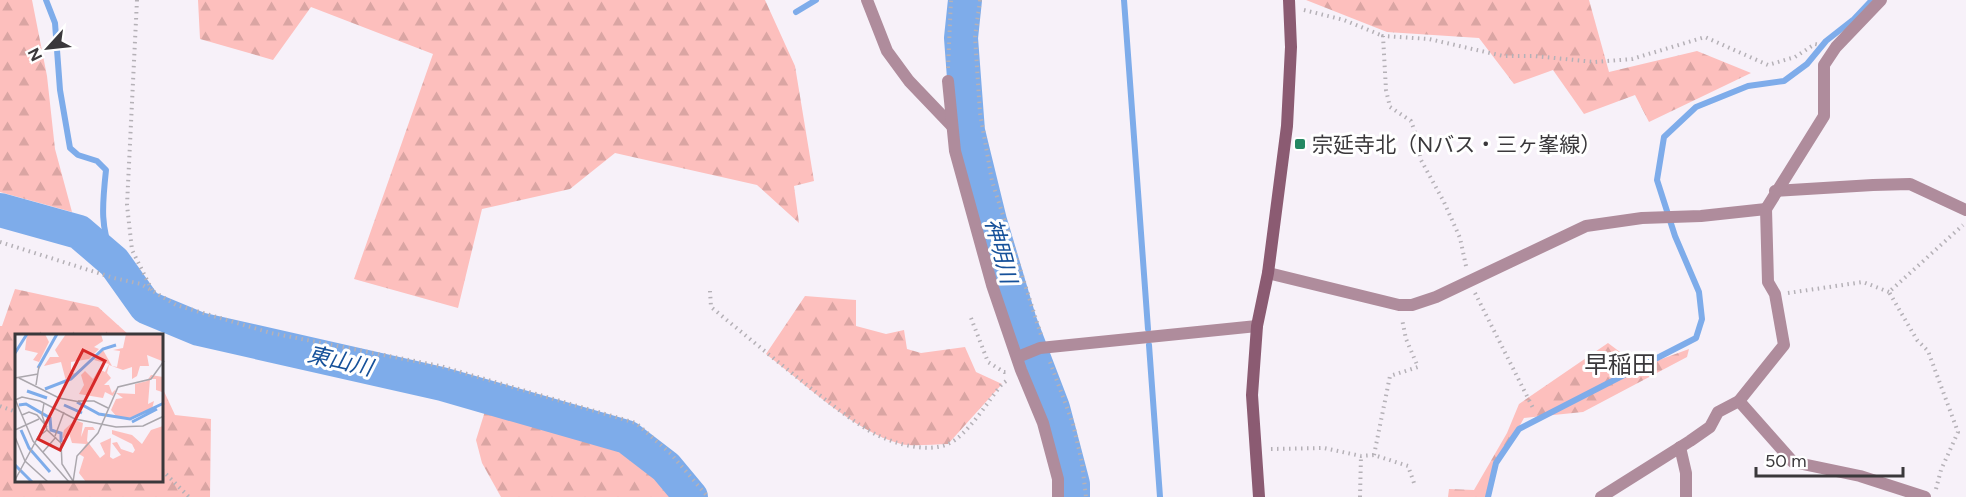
<svg xmlns="http://www.w3.org/2000/svg" width="1966" height="497" font-family="Figtree,'Noto Sans JP',sans-serif">
  <style>
    .forest { fill: url(#forest-firs) }
    .lines { fill: none; stroke-linecap: round; stroke-linejoin: round }
    .stream { stroke: #7eacea; stroke-width: 6 }
    .river { stroke: #7eacea; stroke-width: 34 }
    .path { stroke: #b5b1b7; stroke-width: 4; stroke-dasharray: 1.5 4.5; stroke-linecap: butt }
    .street { stroke: #af8c9c; stroke-width: 12 }
    .secondary { stroke: #8b5b72; stroke-width: 12 }
    .poi-dot { fill: #248863; stroke: #fff; stroke-width: 2 }
    .labels { text-anchor: middle; dominant-baseline: central; stroke-width: 6; stroke-linejoin: round; paint-order: stroke }
    .poi-label { font-size: 21px; fill: #3a383b; stroke: #fff; text-anchor: start }
    .water-label { font-size: 22px; font-style: italic; fill: #16519a; stroke: #fff }
    .quarter-label { font-size: 24px; fill: #3a383b; stroke: #fff }
    .inset-river { fill: none; stroke: #7eacea; stroke-width: 3 }
    .inset-road { fill: none; stroke: #aba7ad; stroke-width: 1.5 }
    .view { fill: #d62828; fill-opacity: 0.15; stroke: #d62828; stroke-width: 3 }
    .inset-edge { fill: none; stroke: #3a383b; stroke-width: 3 }
  </style>
  <defs>
    <pattern id="forest-firs" width="22" height="20" patternUnits="userSpaceOnUse" patternTransform="scale(1.5)"><rect width="22" height="20" fill="#fdbfbd"/><path d="M5 1l3.5 6h-7zM16 11l3.5 6h-7z" fill="#daa5a3"/></pattern>
  </defs>
  <rect width="100%" height="100%" fill="#f7f1f9"/>
  <g class="forest">
    <path d="M0,0H32L47,76L55,149L72,212L0,192Z"/>
    <path d="M198,0H765L795,66L814,181L794,186L799,223L757,185L615,153L570,189L482,209L458,308L354,279L433,54L311,7L273,60L200,39Z"/>
    <path d="M1306,0H1589L1609,72L1697,51L1751,73L1649,122L1635,95L1584,114L1553,70L1514,84L1479,38L1387,32Z"/>
    <path d="M15,289L98,307L129,335H16V480H162V387L175,415L211,419L210,497H0V326H2Z"/>
    <path d="M805,296L856,300V326L886,334L904,330L907,349L921,353L965,347L976,372L1002,384L948,444C933,444 915,447 901,444C855,432 804,383 766,354Z"/>
    <path d="M1608,343L1640,367L1689,349L1687,357L1583,412L1524,418L1490,479L1487,497H1448L1449,489L1474,490L1507,433L1519,404Z"/>
    <path d="M498,402L628,444L661,468L682,497H501L482,463L476,440L486,408Z"/>
  </g>
  <g class="lines">
    <g class="stream">
      <path d="M46,0L55,23L60,90L70,148L78,155L97,161L106,170C102,207 100,227 114,262"/>
      <path d="M1124,0L1148,329"/>
      <path d="M796,12L816,0"/>
      <path d="M1149,345L1160,497"/>
      <path d="M1488,497L1496,463L1519,429L1696,338L1702,319L1699,292L1675,236L1657,180L1664,137L1696,107L1748,86L1784,81L1807,64L1826,41L1854,19L1872,0"/>
    </g>
    <g class="river">
      <path d="M965,0L961,38L968,131L990,221L1020,322L1053,408L1073,484V497"/>
      <path d="M0,210L79,232L114,262L146,307L199,329L442,384L627,437L666,467L691,497"/>
    </g>
    <g class="path">
      <path d="M137,0L127,205L132,250L152,290"/>
      <path d="M980,0L975,37L980,113L992,181L1041,335"/>
      <path d="M1304,10L1344,20L1383,36"/>
      <path d="M948,68L951,0"/>
      <path d="M0,242L114,278L141,284L176,305L271,333L440,366L636,423L671,454L708,497"/>
      <path d="M1466,266L1460,238L1444,202L1421,160L1416,135L1411,121L1390,107L1386,90L1383,36L1429,39L1503,56H1534L1595,62L1632,59L1705,37L1768,65L1795,57L1815,44L1820,45"/>
      <path d="M710,291L711,307C745,335 779,363 813,390C834,406 854,423 877,435C896,444 927,453 948,444C968,435 988,401 1002,384L1009,379"/>
      <path d="M1475,293L1533,408"/>
      <path d="M1788,293L1863,282L1889,292"/>
      <path d="M971,318L988,362L1004,372H1007"/>
      <path d="M1050,362L1073,424L1082,463L1086,497"/>
      <path d="M0,406L16,412"/>
      <path d="M1271,449L1324,448L1361,456L1374,455L1408,466L1414,483"/>
      <path d="M1374,455L1390,376L1418,367L1406,339L1402,319"/>
      <path d="M162,470L189,497"/>
      <path d="M1936,489L1941,470L1958,432L1928,351L1917,340L1889,292L1963,225"/>
      <path d="M1360,497L1361,456"/>
    </g>
    <g class="street">
      <path d="M867,0L887,51L909,81L952,126"/>
      <path d="M948,81L955,151L992,285L1021,370L1043,423L1058,479V497"/>
      <path d="M1775,191L1873,185L1910,184L1966,210"/>
      <path d="M1268,273L1399,305H1412L1436,297L1586,226L1642,218L1701,216L1766,209"/>
      <path d="M1018,357L1040,348L1257,326"/>
      <path d="M1739,401L1793,462L1860,476L1925,497"/>
      <path d="M1680,447L1686,473V497"/>
      <path d="M1601,497L1690,441L1710,427L1718,412L1739,401L1784,345L1775,294L1768,282L1766,209L1824,116V65L1836,47L1881,0"/>
    </g>
    <path class="secondary" d="M1259,497L1252,395L1257,326L1268,273L1287,126L1291,47L1289,0"/>
  </g>
  <rect class="poi-dot" x="1294" y="138" width="12" height="12" rx="3"/>
  <g class="labels">
    <g class="poi-label">
      <text x="1312" y="144">宗延寺北（Nバス・三ヶ峯線）</text>
    </g>
    <g class="water-label">
      <text transform="translate(1001 251) rotate(75)">神明川</text>
      <text transform="translate(340 361) rotate(13)">東山川</text>
    </g>
    <g class="quarter-label">
      <text x="1620" y="364">早稲田</text>
    </g>
  </g>
  <g transform="translate(15 334)">
    <rect width="148" height="148" fill="#f7f1f9"/>
    <path d="M12,0H30L34,8L24,28L18,26L23,19L10,16ZM51,0H86L88,7L79,13L84,15L74,25L56,28V38L61,40L51,47L46,28L29,32L35,23H44L40,16ZM111,0H148L147,27L132,21L134,32H125L122,42L117,45V33L108,36L94,31L92,39L96,44L89,51H94L97,59L101,55L98,62L90,58L88,64L64,60L69,51L66,41L70,37L78,45L84,35L90,38L94,30L79,26L88,16L97,32L102,33L105,17L98,16L108,14ZM136,41L148,43V66L147,58L141,56V45H135L133,70L139,67L137,75L116,84L102,83L96,76L101,65L108,64L101,59L120,60V50L132,47ZM60,86L68,89L66,103L70,93H78L80,96H73L72,107L85,124L90,120L85,109L96,104L95,123L98,125L106,121L97,109L102,108L106,115L118,119L120,116L117,110L97,100V96L117,101L127,110L136,96L148,92V148H71L64,139L69,123L64,120L71,110L57,109L54,99L47,105L49,96Z" fill="#fdbfbd"/>
    <path class="inset-river" d="M0,19L12,0M23,34L42,0M30,55L56,45L88,15L101,11M12,57L32,64M62,68L84,80L115,85L149,69M4,71L11,70L35,84L36,96L46,99V108M49,71L67,79M117,88L142,75M6,96L14,114L35,138M0,131L17,148"/>
    <path class="inset-road" d="M0,44L23,40M4,44L44,64L65,68M21,51L24,32M0,65L18,107L54,148M0,66L7,63L25,67L60,85L101,93L128,92L149,82M63,67H79L93,74M29,69L27,81L32,96L46,109L47,130L58,147M7,81L14,78L22,81L32,93M0,96L24,85M40,102L49,78M0,103L10,127L33,148M28,118L41,103M0,146L23,103L32,96M58,148L62,122L83,99L103,53L136,45L149,27"/>
    <path class="view" d="M68,16L90,27L45,116L23,105Z"/>
    <rect width="148" height="148" class="inset-edge"/>
  </g>
  <g transform="translate(48 48) rotate(243)" stroke="#ffffff" stroke-width="4.5" paint-order="stroke">
  <path d="M0-4.5L10 22L0 15L-10 22Z" fill="#3a383b"/>
  <text y="-9" font-size="16" font-weight="bold" text-anchor="middle" fill="#3a383b">N</text>
  </g>
  <path d="M1756 467v9h147v-9" fill="none" stroke="#3a383b" stroke-width="3"/>
  <text x="1765" y="467" font-size="18" fill="#3a383b" stroke="#ffffff" stroke-width="4.5" paint-order="stroke">50 m</text>
</svg>
